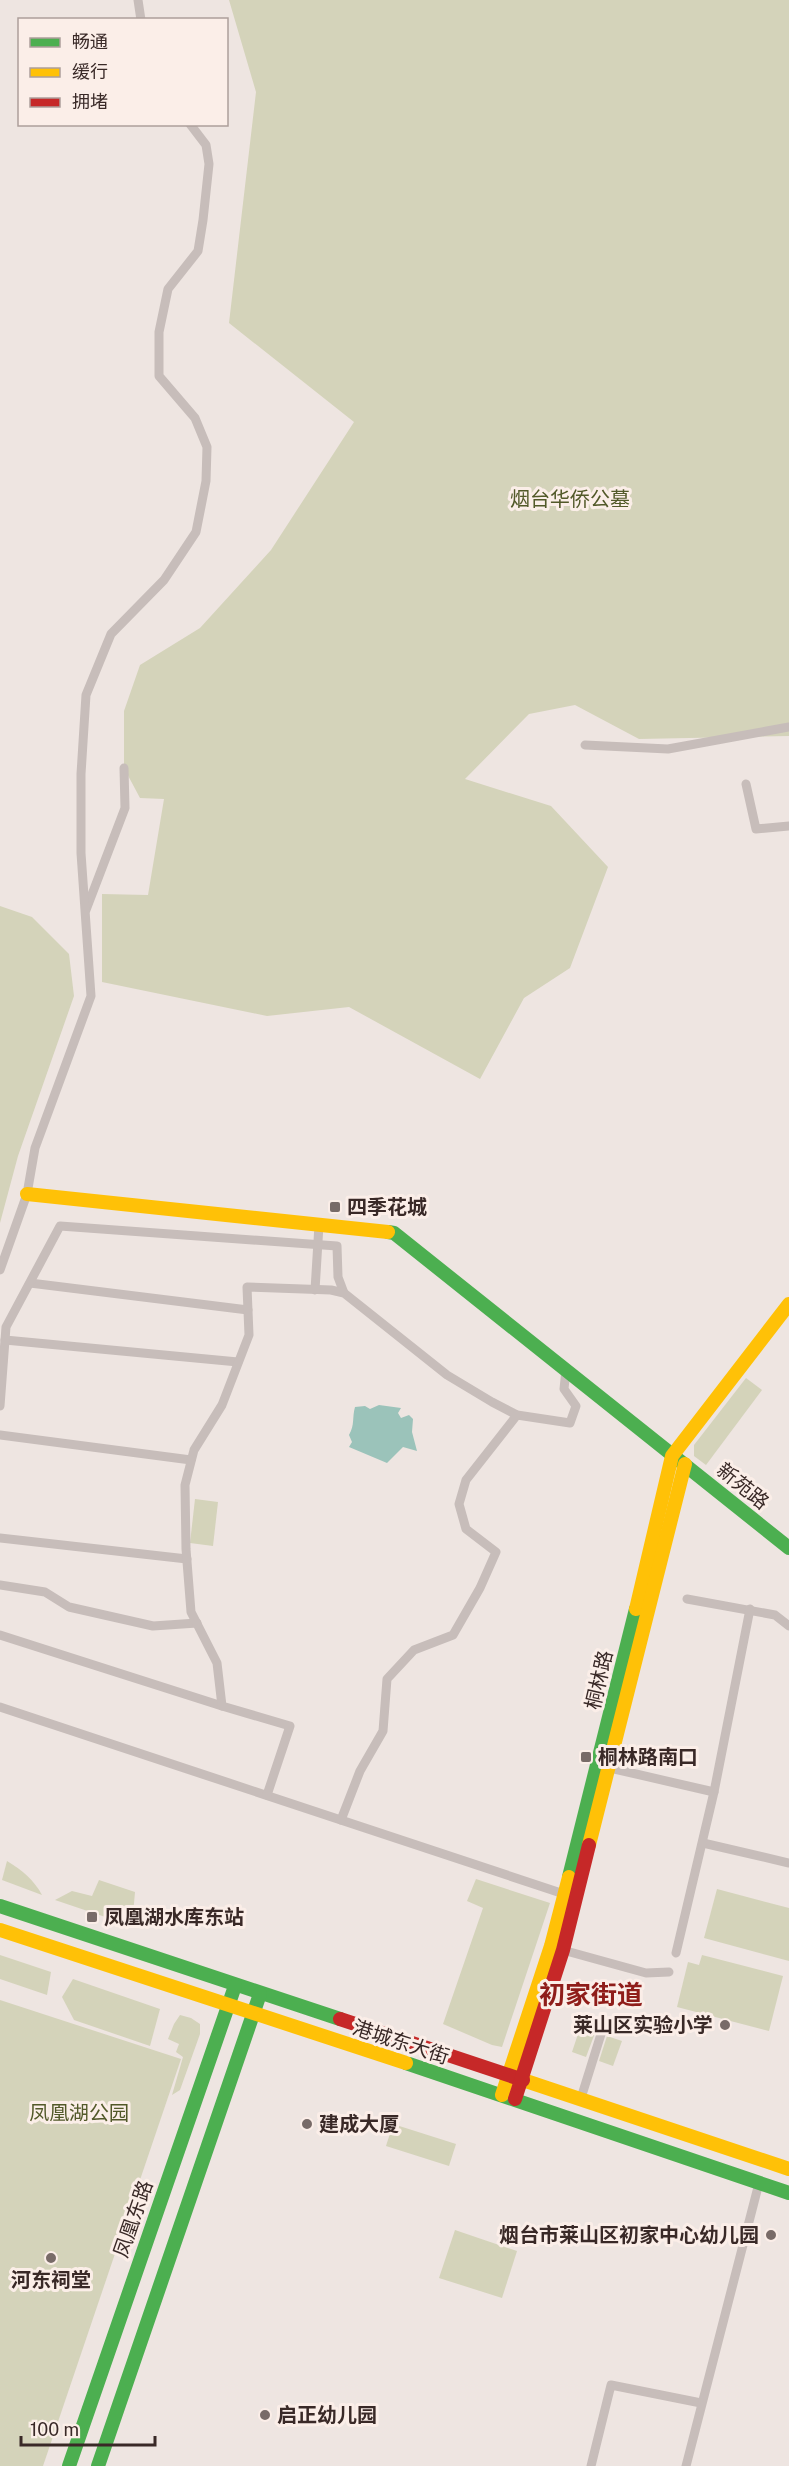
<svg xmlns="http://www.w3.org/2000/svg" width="789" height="2466" font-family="'Public Sans','Noto Sans SC',sans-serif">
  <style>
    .green { fill: #d4d3ba }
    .water { fill: #9bc3ba }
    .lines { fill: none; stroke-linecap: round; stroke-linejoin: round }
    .street { stroke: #c7bdba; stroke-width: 9 }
    .fast { stroke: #4caf50; stroke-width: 14 }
    .slow { stroke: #ffc107; stroke-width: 14 }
    .jam { stroke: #c62828; stroke-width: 14 }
    .poi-dot { fill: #786b68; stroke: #fbeee8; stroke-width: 2 }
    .labels { text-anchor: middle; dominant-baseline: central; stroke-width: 6; stroke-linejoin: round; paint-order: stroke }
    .park-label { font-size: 20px; fill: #525929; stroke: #fbeee8 }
    .poi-label { font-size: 20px; font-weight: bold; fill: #392927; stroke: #fbeee8; text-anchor: start }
    .street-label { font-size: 20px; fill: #392927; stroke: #fbeee8 }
    .district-label { font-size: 26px; font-weight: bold; fill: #8f1d1a; stroke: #fbeee8 }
  </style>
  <rect width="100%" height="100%" fill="#eee5e1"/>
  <g class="green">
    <path d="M229,0H789V736L639,739L575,705L529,714L465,779L551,806L608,867L570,968L524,998L480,1079L349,1007L267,1016L102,982V894L148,895L164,799L140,798L124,768V711L140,665L200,628L271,550L354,422L229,323L256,92Z"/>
    <path d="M0,906L32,917L69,954L74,996L18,1156L0,1223Z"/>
    <path d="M746,1378L762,1390L706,1465L694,1456V1445Z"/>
    <path d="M195,1499L218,1502L213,1546L190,1543Z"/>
    <path d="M7,1861C22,1870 34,1880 42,1895L2,1880Z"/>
    <path d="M476,1879L550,1903L502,2047L492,2045L443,2024L483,1908L467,1901Z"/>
    <path d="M99,1880L135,1892L132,1926L55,1900L72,1891L92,1896Z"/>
    <path d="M717,1889L789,1908V1961L704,1938Z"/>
    <path d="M0,1955L51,1972L47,1995L0,1979Z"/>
    <path d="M702,1955L783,1976L769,2031L677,2007L688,1962L699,1965Z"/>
    <path d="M73,1979L160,2009L150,2046L74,2020L62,1997Z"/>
    <path d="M0,2000L181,2059L43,2466H0Z"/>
    <path d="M180,2015L191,2018L200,2024V2034L180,2090L172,2095L183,2057L176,2052L179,2044L168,2039L174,2024Z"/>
    <path d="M580,2028L595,2033L586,2057L572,2052Z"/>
    <path d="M607,2036L622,2041L613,2066L599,2061Z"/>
    <path d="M393,2124L456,2144L449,2166L386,2146Z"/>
    <path d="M455,2230L517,2251L502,2298L439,2278Z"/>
  </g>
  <path class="water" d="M379,1405L401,1408L398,1413L401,1418L409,1415L413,1419L412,1432L417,1451L403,1447L387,1463L349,1447L352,1442L349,1435C355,1425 352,1417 355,1407L365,1406L370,1409Z"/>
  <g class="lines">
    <g class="street">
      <path d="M138,0L141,20"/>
      <path d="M585,745L668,749L789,727"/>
      <path d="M746,784L756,829L789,826"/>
      <path d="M86,910L125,808L124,768"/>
      <path d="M0,1270L27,1194L35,1148L91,996L81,853V774L86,695L111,634L164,580L196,532L206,481L207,447L195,418L159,376V332L168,289L198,251L203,220L209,164L206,145L190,124"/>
      <path d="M30,1283L248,1310"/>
      <path d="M315,1290L319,1225"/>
      <path d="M5,1340L238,1362"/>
      <path d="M0,1406L6,1327L60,1226L337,1246L338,1277L344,1293"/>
      <path d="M0,1435L191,1460"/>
      <path d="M0,1538L187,1559"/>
      <path d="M0,1585L45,1592L69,1607L153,1626L197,1623"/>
      <path d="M687,1599L775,1615L789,1626"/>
      <path d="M0,1635L222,1706"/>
      <path d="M0,1707L564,1894"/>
      <path d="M610,1768L714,1792"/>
      <path d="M267,1795L290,1726L222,1706L217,1663L191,1612L186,1549L185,1485L194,1450L222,1405L249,1335L247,1287L331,1290L344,1293L447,1375L492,1402L517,1415L570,1423L576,1406L564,1389L566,1370"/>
      <path d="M341,1820L360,1771L383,1731L387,1679L414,1650L453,1635L480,1588L496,1552L466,1529L459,1504L466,1480L517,1415"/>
      <path d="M703,1843L789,1863"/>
      <path d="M559,1949L646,1973L669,1972"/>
      <path d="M676,1953L714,1792L750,1609"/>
      <path d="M581,2098L602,2031"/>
      <path d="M591,2466L611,2385L701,2403"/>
      <path d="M686,2466L759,2183"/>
    </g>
    <g class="fast">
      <path d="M388,1232L394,1233L789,1548"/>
      <path d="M569,1877L636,1609"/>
      <path d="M0,1906L340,2019"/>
      <path d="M406,2063L789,2193"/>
      <path d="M69,2466L235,1986"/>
      <path d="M98,2466L260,1994"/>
    </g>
    <g class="slow">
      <path d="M27,1194L388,1232"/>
      <path d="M636,1609L672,1456L789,1304"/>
      <path d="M589,1845L685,1464"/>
      <path d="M0,1930L406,2063"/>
      <path d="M523,2080L789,2169"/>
      <path d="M502,2095L551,1946L569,1877"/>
    </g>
    <g class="jam">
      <path d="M340,2019L523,2080"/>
      <path d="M515,2099L563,1950L589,1845"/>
    </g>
  </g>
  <g class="poi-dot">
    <rect x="329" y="1201" width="12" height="12" rx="3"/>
    <rect x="580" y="1751" width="12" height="12" rx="3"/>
    <rect x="86" y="1911" width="12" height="12" rx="3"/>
    <circle cx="725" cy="2025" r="6"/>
    <circle cx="307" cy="2124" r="6"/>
    <circle cx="771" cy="2235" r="6"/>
    <circle cx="51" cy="2258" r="6"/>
    <circle cx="265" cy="2415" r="6"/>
  </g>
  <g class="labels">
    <g class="park-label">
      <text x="570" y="499">烟台华侨公墓</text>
      <text x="79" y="2113">凤凰湖公园</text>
    </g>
    <g class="poi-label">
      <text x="347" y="1207">四季花城</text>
      <text x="598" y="1757">桐林路南口</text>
      <text x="104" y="1917">凤凰湖水库东站</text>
      <text x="713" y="2025" text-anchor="end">莱山区实验小学</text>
      <text x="319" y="2124">建成大厦</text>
      <text x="759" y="2235" text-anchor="end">烟台市莱山区初家中心幼儿园</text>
      <text x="51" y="2280" text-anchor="middle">河东祠堂</text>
      <text x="277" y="2415">启正幼儿园</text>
    </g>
    <g class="street-label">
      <text transform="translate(743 1486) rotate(39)">新苑路</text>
      <text transform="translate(599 1680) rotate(-77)">桐林路</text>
      <text transform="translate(401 2042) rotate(18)">港城东大街</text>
      <text transform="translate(133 2219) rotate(-71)">凤凰东路</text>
    </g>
    <g class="district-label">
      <text x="591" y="1994">初家街道</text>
    </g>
  </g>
  <rect x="18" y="18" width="210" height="108" fill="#fbeee8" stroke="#ad9f9b" stroke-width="1.5"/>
  <rect x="30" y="38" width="30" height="9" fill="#4caf50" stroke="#ad9f9b" stroke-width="1.5"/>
  <text x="72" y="48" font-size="18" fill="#392927">畅通</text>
  <rect x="30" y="68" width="30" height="9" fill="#ffc107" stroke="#ad9f9b" stroke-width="1.5"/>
  <text x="72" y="78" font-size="18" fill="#392927">缓行</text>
  <rect x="30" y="98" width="30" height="9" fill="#c62828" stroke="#ad9f9b" stroke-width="1.5"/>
  <text x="72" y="108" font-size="18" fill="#392927">拥堵</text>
  <path d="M21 2436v9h134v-9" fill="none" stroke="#392927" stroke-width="3"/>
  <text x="30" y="2436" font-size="18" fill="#392927" stroke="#fbeee8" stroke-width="4.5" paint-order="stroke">100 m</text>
</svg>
